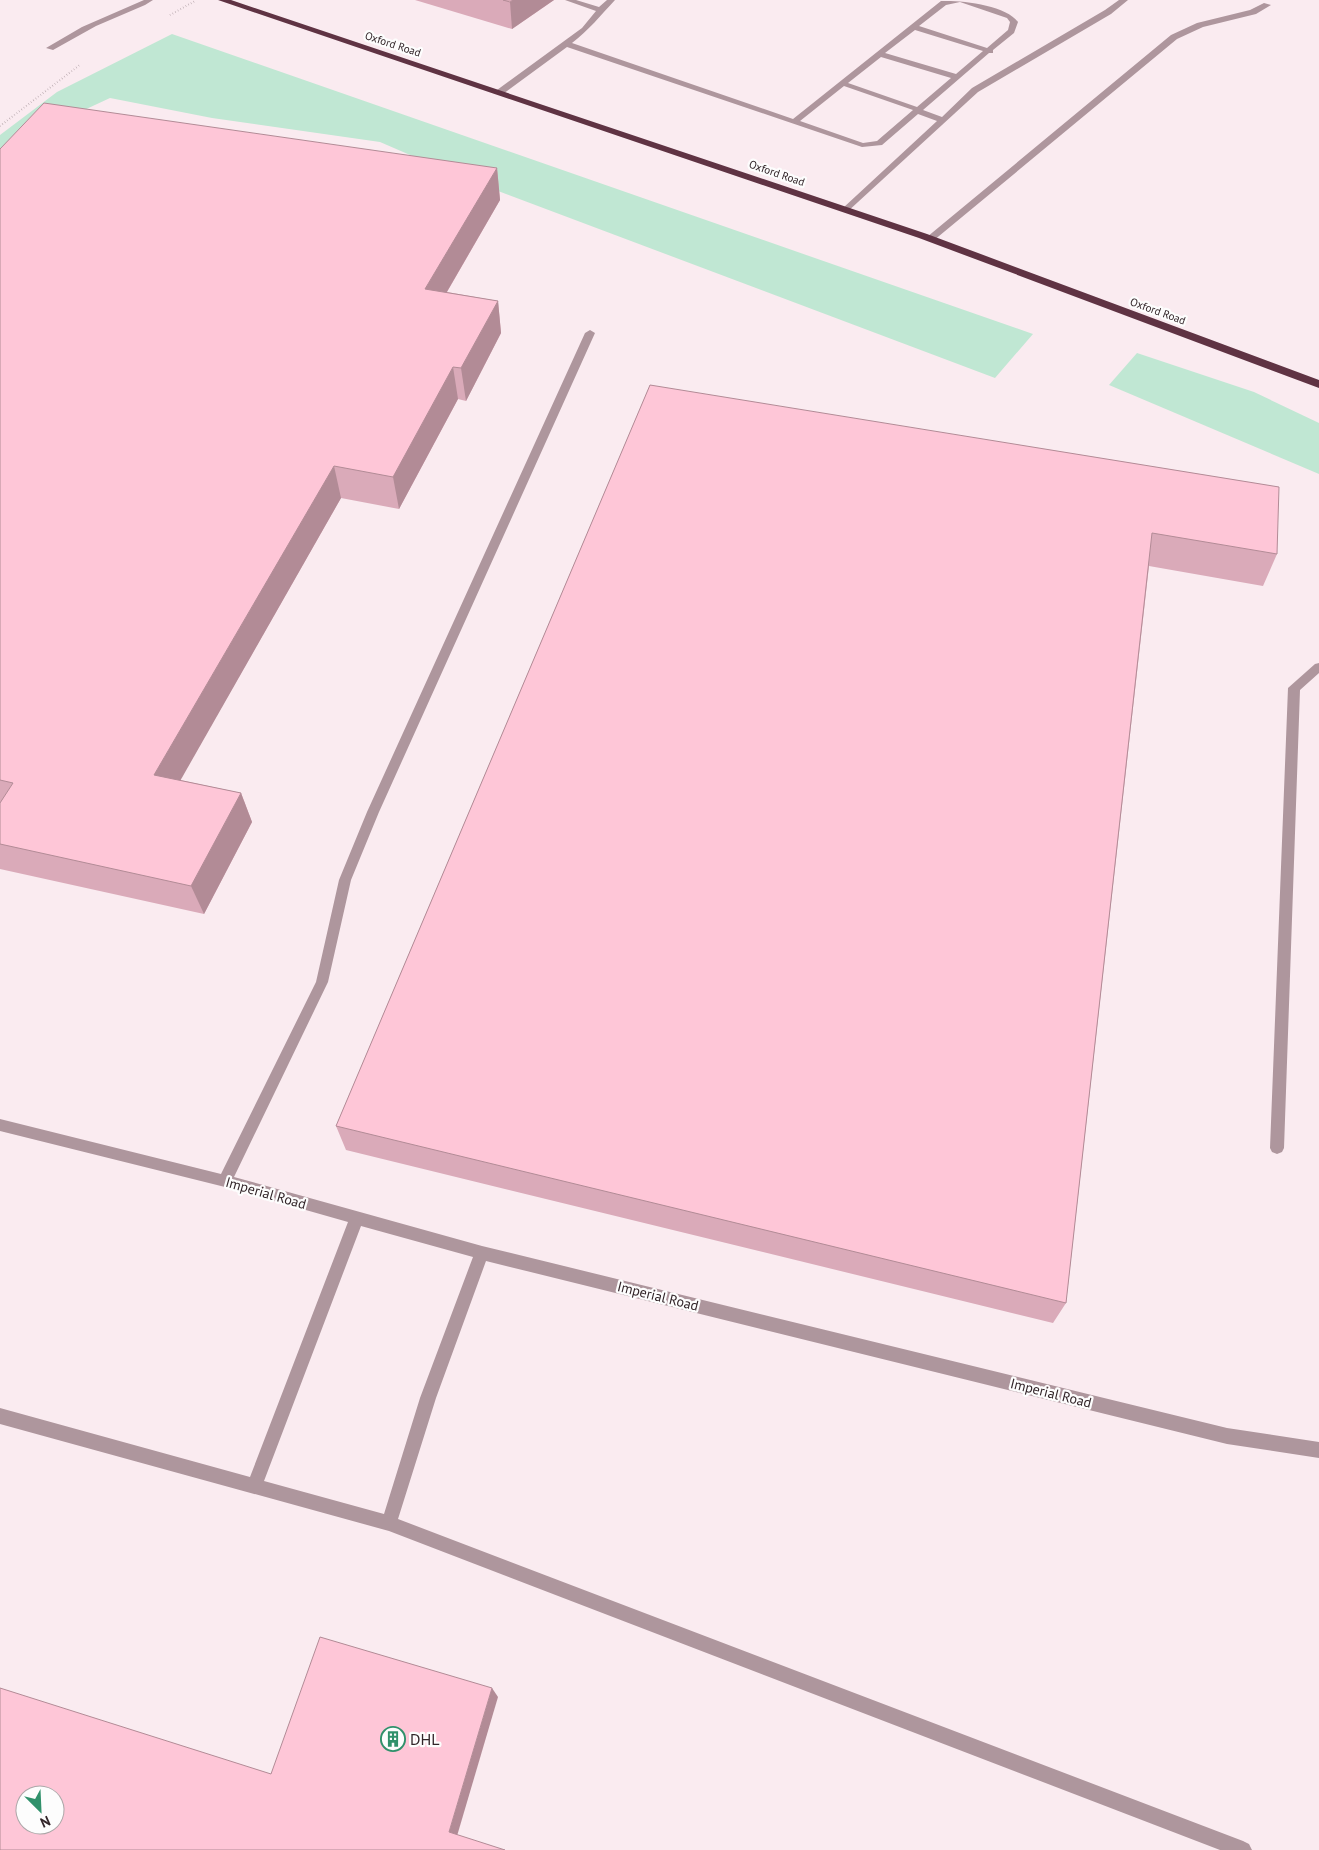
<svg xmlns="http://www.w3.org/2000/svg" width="1319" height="1850" font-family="'PT Sans',sans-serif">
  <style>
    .green { fill: #c0e7d3 }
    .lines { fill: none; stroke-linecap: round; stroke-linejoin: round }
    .path { stroke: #ab9ca1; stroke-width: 2; stroke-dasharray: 0.5 2.5; stroke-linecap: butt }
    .lane { fill: #ae969d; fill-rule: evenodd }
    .highway { fill: #5f3343; fill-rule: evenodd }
    .wall { fill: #daaab9 }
    .shaded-wall { fill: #b28b96 }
    .building { fill: #fec6d7; stroke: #b28b96; fill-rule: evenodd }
    .labels { text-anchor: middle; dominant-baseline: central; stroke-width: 4.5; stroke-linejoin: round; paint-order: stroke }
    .far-street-label { font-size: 11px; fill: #322529; stroke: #fdfdfd }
    .street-label { font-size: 14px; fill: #322529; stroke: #fdfdfd }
    .near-poi-label { font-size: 16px; fill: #322529; stroke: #fdfdfd; text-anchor: start }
  </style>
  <rect width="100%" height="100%" fill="#faebf0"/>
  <g class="green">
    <path d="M172,34L1033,334L995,378L461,177L380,142L212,118L110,98L39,131L0,165V135L57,92Z"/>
    <path d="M1137,353L1254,392L1319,423V474L1109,385Z"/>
  </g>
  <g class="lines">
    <g class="path">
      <path d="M170,15L195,1"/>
      <path d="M0,126L81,64"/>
    </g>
    <g class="lane">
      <path d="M144,0H153L145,5L96,26L53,50L46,48L82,27Z"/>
      <path d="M565,0H576L599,7L607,0H615C601,15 588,31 572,43L793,119L941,1C961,0 1006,5 1018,22L1014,33L993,50V53H989L923,110L942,117L972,88L1105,10L1119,0H1128L1111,14L978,92L846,213L842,210L843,208L937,121L918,114L882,145L862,147L567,47L503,94H497V90L582,28L596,11ZM960,2L1007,18L1010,22L1008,30L987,48L919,26L946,5ZM915,30L983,51L956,74L885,53ZM881,57L951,78L917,107L848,83ZM844,86L913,110L877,141L863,143L800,121Z"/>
      <path d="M1264,3L1271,5L1256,14L1203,27L1177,39L933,241H927V237L1171,35L1197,23L1250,10Z"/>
      <path d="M590,330L595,333L379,812L351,880L328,982L234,1177L482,1246L1227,1428L1319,1442V1458L1227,1444L486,1261L436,1398L398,1519L1243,1841L1249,1844L1252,1850H1220L389,1531L0,1424V1408L250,1477L348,1222L225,1187L0,1131V1119L221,1174L316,982L339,880L367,812L585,333ZM361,1226L473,1257L420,1398L384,1514L264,1481Z"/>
      <path d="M1319,663V673L1300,690L1284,1148L1282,1152L1277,1154L1272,1152L1270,1148L1288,688L1315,664Z"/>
    </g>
    <path class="highway" d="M218,0H231L927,234L1319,380V388L919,238Z"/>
  </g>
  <g class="wall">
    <path d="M415,0H554L512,29Z"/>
    <path d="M0,149L497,168L500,200L447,292L498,301L501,333L466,401L458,399L399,509L341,498L180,780L241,793L252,822L204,914L0,869Z"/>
    <path d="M650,385L1277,554L1263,586L1149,566L1066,1303L1053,1323L346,1150L336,1126Z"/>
  </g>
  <g class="shaded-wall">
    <path d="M513,0H554L512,29L510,2Z"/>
    <path d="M497,168L500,200L430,321L425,289Z"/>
    <path d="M498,301L501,333L466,401L461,368Z"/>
    <path d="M453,367L458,399L399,509L393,477Z"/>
    <path d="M334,466L341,498L167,804L154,775Z"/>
    <path d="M241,793L252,822L204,914L191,886Z"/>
    <path d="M492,1688L498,1697L457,1836L449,1832Z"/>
  </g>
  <g class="building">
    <path d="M503,0H513L510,2Z"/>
    <path d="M44,103L497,168L425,289L498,301L461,368L453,367L393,477L334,466L154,775L241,793L191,886L0,844V803L13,783L0,780V149Z"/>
    <path d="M650,385L1279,487L1277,554L1152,533L1066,1303L336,1126Z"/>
    <path d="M320,1637L492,1688L449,1832L505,1850H0V1688L271,1774ZM25,1795H55V1825H25Z"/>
  </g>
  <defs>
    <symbol id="building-ring" viewBox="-11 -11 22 22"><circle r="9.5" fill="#fdfdfd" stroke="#30916b" stroke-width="1.5"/><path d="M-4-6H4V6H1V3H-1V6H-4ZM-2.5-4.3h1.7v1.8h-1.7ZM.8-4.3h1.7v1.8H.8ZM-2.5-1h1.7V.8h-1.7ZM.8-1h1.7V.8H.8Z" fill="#30916b"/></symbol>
  </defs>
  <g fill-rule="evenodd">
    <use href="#building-ring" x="379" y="1725" width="28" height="28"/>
  </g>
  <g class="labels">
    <g class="far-street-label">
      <text transform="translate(393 44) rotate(18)">Oxford Road</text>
      <text transform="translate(777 173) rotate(19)">Oxford Road</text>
      <text transform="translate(1158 311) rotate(20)">Oxford Road</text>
    </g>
    <g class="street-label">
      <text transform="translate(266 1193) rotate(16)">Imperial Road</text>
      <text transform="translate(658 1296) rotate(14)">Imperial Road</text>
      <text transform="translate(1051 1393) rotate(14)">Imperial Road</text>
    </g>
    <g class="near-poi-label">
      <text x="410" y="1739">DHL</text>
    </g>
  </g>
  <g transform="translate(40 1810) rotate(156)"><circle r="24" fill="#fdfdfd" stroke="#aca7a8"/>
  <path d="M0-4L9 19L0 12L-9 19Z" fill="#30916b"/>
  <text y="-8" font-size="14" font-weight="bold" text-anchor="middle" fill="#322529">N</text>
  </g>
</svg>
